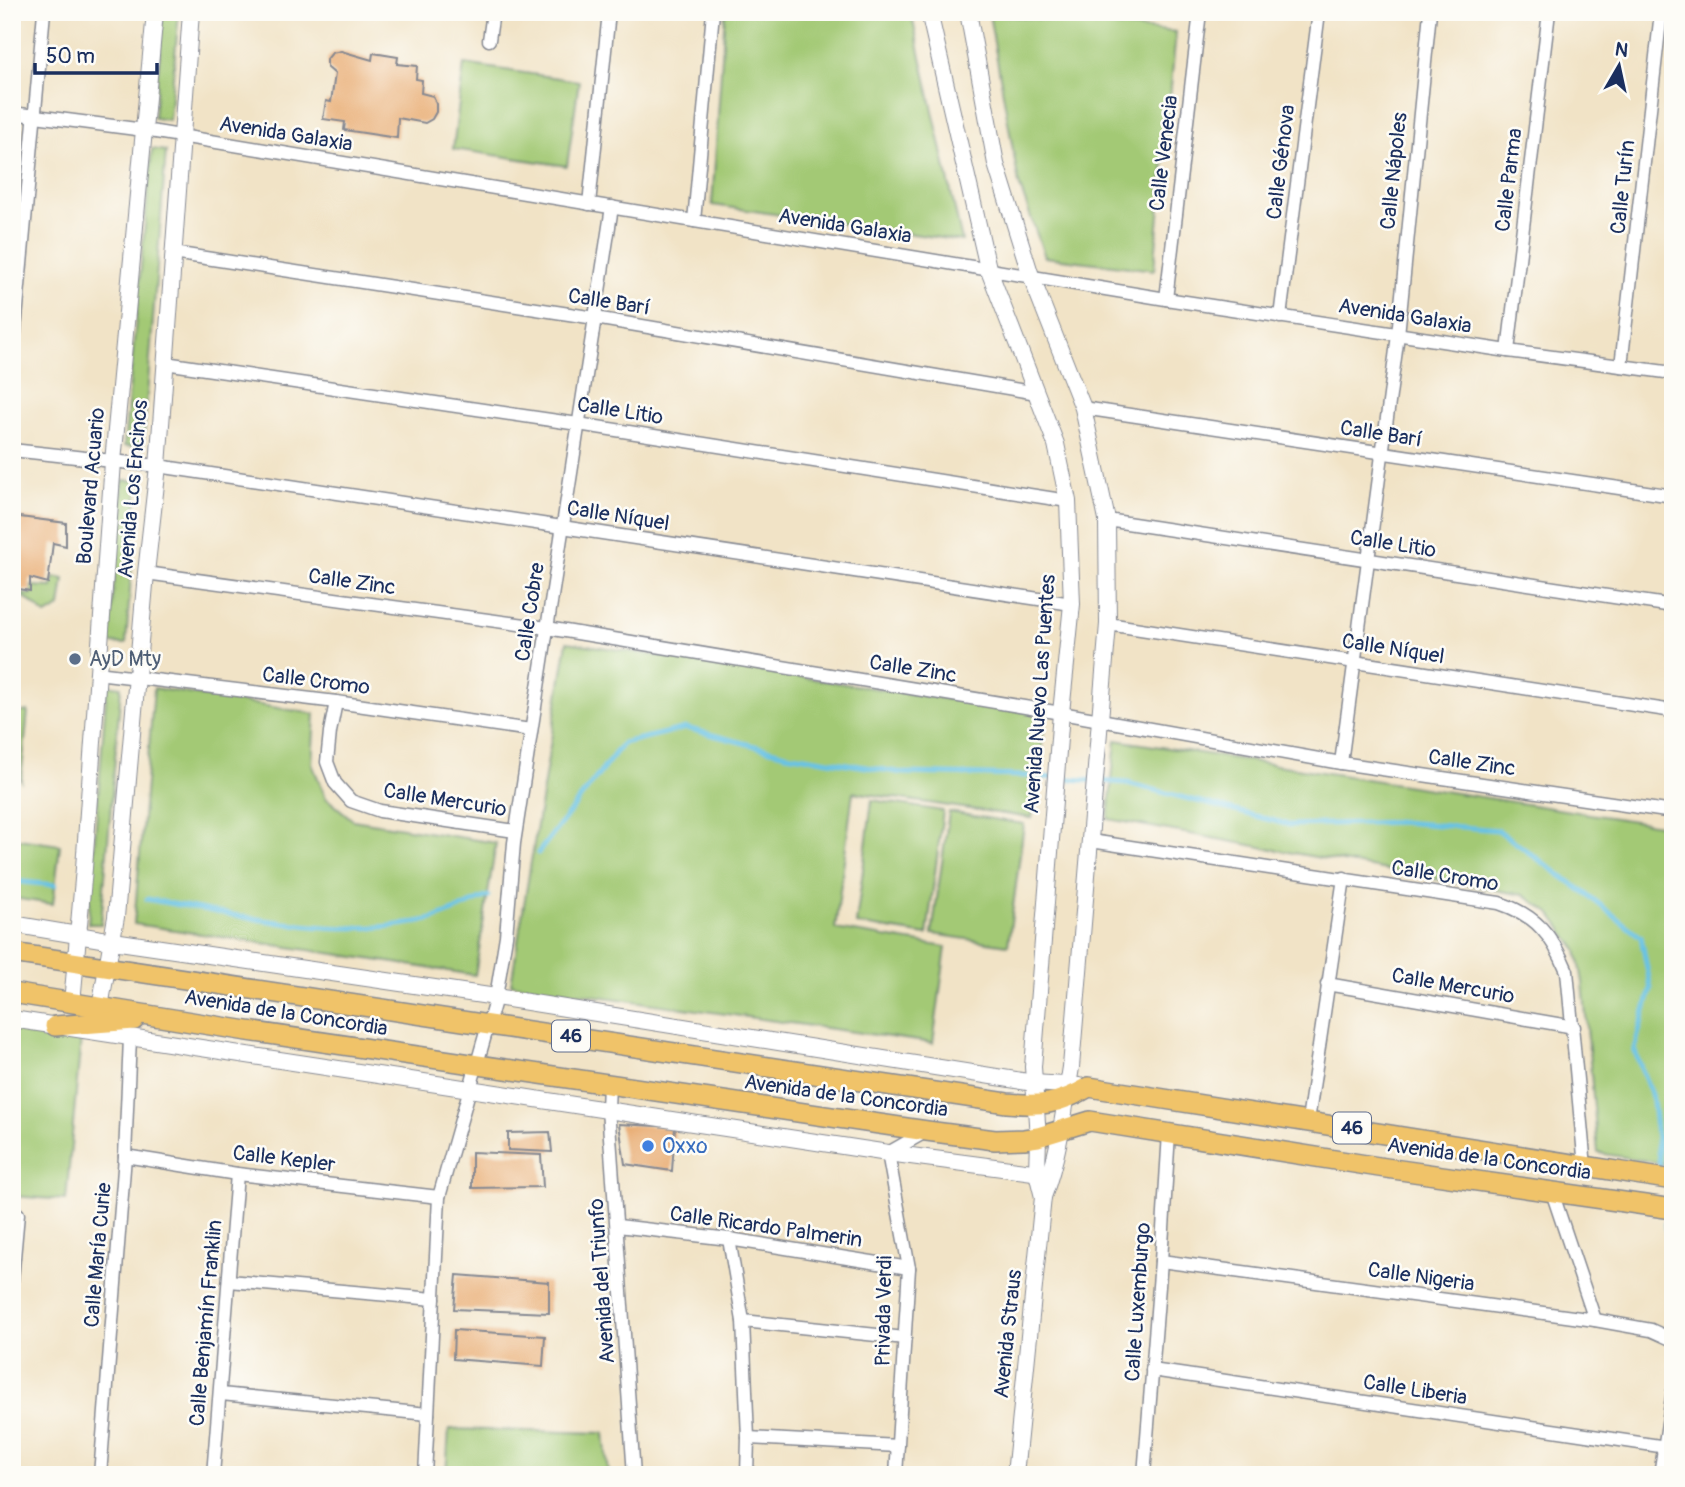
<svg xmlns="http://www.w3.org/2000/svg" width="1685" height="1487" font-family="Pangolin,sans-serif">
  <style>
    .green { fill: #a3c974; stroke: #5f7c69; stroke-width: 2 }
    .lines { fill: none; stroke-linecap: round; stroke-linejoin: round }
    .stream { stroke: #67c2e5; stroke-width: 5 }
    .building { fill: #e8aa70 }
    .minor-casing { stroke: #868992; stroke-width: 15 }
    .tertiary-casing { stroke: #868992; stroke-width: 18 }
    .primary-casing { stroke: #868992; stroke-width: 22 }
    .minor { stroke: #fff; stroke-width: 12 }
    .tertiary { stroke: #fff; stroke-width: 16 }
    .primary { stroke: #f0c369; stroke-width: 19 }
    .service-dot { fill: #5c6f8a; stroke: #fdfcf7; stroke-width: 2.5 }
    .shop-dot { fill: #3f7fe0; stroke: #fdfcf7; stroke-width: 2.5 }
    .labels { text-anchor: middle; dominant-baseline: central; stroke-width: 5; stroke-linejoin: round; paint-order: stroke }
    .shield { fill: #fdfcf7; stroke: #5f6c8c; stroke-width: 2 }
    .shield-label { font-size: 19px; font-weight: bold; fill: #1b2f5e }
    .street-label { font-size: 21px; fill: #1b2f5e; stroke: #fdfcf7 }
    .service-label { font-size: 21px; fill: #4e5e75; stroke: #fdfcf7; text-anchor: start }
    .shop-label { font-size: 21px; fill: #366cbe; stroke: #fdfcf7; text-anchor: start }
  </style>
  <rect width="100%" height="100%" fill="#fdfcf7"/>
  <filter id="ink" filterUnits="userSpaceOnUse"><feTurbulence type="fractalNoise" baseFrequency=".0143" numOctaves="2"/><feDisplacementMap in="SourceGraphic" scale="14" xChannelSelector="R" yChannelSelector="G"/><feConvolveMatrix kernelMatrix="1 2 1 2 8 2 1 2 1" color-interpolation-filters="sRGB"/></filter>
  <filter id="wash" filterUnits="userSpaceOnUse"><feTurbulence type="fractalNoise" baseFrequency=".00686" numOctaves="4" result="noise"/><feDisplacementMap in="SourceGraphic" scale="28" xChannelSelector="R" yChannelSelector="G"/><feGaussianBlur stdDeviation="1.57" result="paint"/><feColorMatrix in="noise" values="0 0 0 0 0 0 0 0 0 0 0 0 0 0 0 0 0 1.4 0 .05"/><feComposite in="paint" operator="in"/></filter>
  <g filter="url(#wash)">
    <rect width="100%" height="100%" fill="#f1e3c6"/>
    <g class="green">
      <path d="M12,12H21L16,72L12,79Z"/>
      <path d="M163,12H179L169,120L154,118Z"/>
      <path d="M725,12H911L962,241L712,205Z"/>
      <path d="M989,14L1176,32L1154,270L1045,257L1019,184Z"/>
      <path d="M464,64L579,81L567,166L453,149Z"/>
      <path d="M152,149L166,151L143,448L124,446Z"/>
      <path d="M123,480L138,481L126,644L109,643Z"/>
      <path d="M54,577L64,579L60,607L46,615L26,598L12,595L32,594V586L52,587Z"/>
      <path d="M567,642L1046,714L1032,818L853,792L835,929L946,947L933,1043L511,984Z"/>
      <path d="M107,685L121,687L101,924H88Z"/>
      <path d="M154,688L315,714L312,764L326,798L353,820L496,843L475,975L134,924Z"/>
      <path d="M28,711L21,781L12,767V714Z"/>
      <path d="M1116,740L1673,827V1165L1598,1153L1583,982L1577,950L1550,913L1523,895L1108,819Z"/>
      <path d="M872,800L943,811L927,935L856,924Z"/>
      <path d="M949,812L1024,824L1008,945L932,934Z"/>
      <path d="M12,838L60,845L53,904L12,898Z"/>
      <path d="M12,1027L81,1038L66,1200L12,1196Z"/>
      <path d="M449,1429L604,1433L608,1475H446Z"/>
    </g>
    <g class="lines">
      <g class="stream">
        <path d="M538,853L623,743L686,728L786,754L903,773L1027,776L1127,783L1290,825L1402,822L1498,830L1585,893L1641,937L1651,989L1634,1049L1653,1100L1660,1168"/>
        <path d="M12,881L55,885"/>
        <path d="M147,899C234,915 335,940 423,921C445,917 467,904 488,896"/>
        <path d="M1665,1224L1671,1249H1673"/>
      </g>
    </g>
    <g id="blocks">
      <g class="building">
        <path d="M341,51L372,60L373,53L398,57L397,64L417,66L416,79L422,80L421,93L433,96L436,104V112L432,119L425,123L398,118L397,138L344,130L345,122L323,119L326,101L331,102L335,74L327,67V59L332,53Z"/>
        <path d="M12,516L66,523V546L53,543L48,583L30,578V591L12,588Z"/>
        <path d="M619,1124L675,1127L672,1171L625,1164Z"/>
        <path d="M550,1132L552,1152L508,1150V1133Z"/>
        <path d="M472,1152L541,1155L543,1187L472,1188Z"/>
        <path d="M457,1275L549,1282V1313L454,1309Z"/>
        <path d="M454,1330L545,1336L543,1366L453,1359Z"/>
      </g>
    </g>
  </g>
  <g filter="url(#ink)">
    <use href="#blocks" fill-opacity="0" stroke="#868992" stroke-width="2"/>
    <g class="lines">
      <defs>
        <g id="minor">
          <path d="M489,40L493,12"/>
          <path d="M12,113L144,130L1166,299L1508,351L1673,373"/>
          <path d="M589,204L609,12"/>
          <path d="M694,221L713,12"/>
          <path d="M173,253L595,318L1037,393"/>
          <path d="M1166,299L1200,12"/>
          <path d="M1280,317L1319,12"/>
          <path d="M1508,351L1549,12"/>
          <path d="M12,363L44,12"/>
          <path d="M165,363L578,424L1068,501"/>
          <path d="M1621,366L1661,12"/>
          <path d="M1083,408L1673,496"/>
          <path d="M12,450L158,466L1072,604"/>
          <path d="M1107,520L1673,606"/>
          <path d="M146,573L547,628L1061,713L1341,763L1673,812"/>
          <path d="M1108,624L1673,711"/>
          <path d="M97,673L336,702L531,730"/>
          <path d="M336,702L330,732L327,762L335,783L351,801L380,811L515,831"/>
          <path d="M1341,763L1398,335L1430,12"/>
          <path d="M1091,841L1499,903C1536,915 1552,935 1567,971L1585,1167"/>
          <path d="M1327,984L1574,1027"/>
          <path d="M609,1084L608,1109L634,1475"/>
          <path d="M1308,1121L1344,878"/>
          <path d="M125,1156L237,1174L439,1197"/>
          <path d="M1552,1192L1595,1320"/>
          <path d="M618,1226L729,1239L909,1268"/>
          <path d="M729,1239L743,1321L748,1438L747,1475"/>
          <path d="M1161,1261L1595,1320L1651,1330L1673,1340"/>
          <path d="M12,1280L18,1214"/>
          <path d="M229,1281L434,1299"/>
          <path d="M743,1321L905,1338"/>
          <path d="M1152,1370L1673,1448"/>
          <path d="M221,1394L428,1414"/>
          <path d="M748,1438L898,1446"/>
          <path d="M100,1475L125,1156L130,1038"/>
          <path d="M213,1475L237,1174"/>
          <path d="M425,1475L439,1197L496,997L506,936L514,843L612,207"/>
          <path d="M896,1475L909,1268L888,1153L927,1131"/>
          <path d="M1144,1475L1161,1261L1169,1133"/>
          <path d="M1660,1475L1673,1391"/>
        </g>
        <g id="tertiary">
          <path d="M929,12L988,268L1056,444L1068,501L1072,604L1061,713L1033,1067L1038,1137L1037,1173L1043,1197"/>
          <path d="M968,12L996,164L1031,276L1083,408L1107,520L1108,624L1071,1067C1064,1112 1059,1155 1043,1197L1015,1475"/>
          <path d="M12,924L113,941L496,997L1034,1083L1079,1086"/>
          <path d="M72,1003L84,868L113,462L155,12"/>
          <path d="M100,1007L116,917L146,573L158,466L191,12"/>
          <path d="M12,1019L888,1153L1048,1174"/>
        </g>
        <g id="primary">
          <path d="M12,953L1007,1103C1041,1106 1058,1105 1089,1087L1673,1180"/>
          <path d="M12,993L241,1030L927,1131L995,1140L1024,1139L1038,1137L1090,1121L1379,1167L1673,1209"/>
          <path d="M55,1026L134,1020"/>
        </g>
      </defs>
      <use href="#minor" class="minor-casing"/>
      <use href="#tertiary" class="tertiary-casing"/>
      <use href="#primary" class="primary-casing"/>
      <use href="#minor" class="minor"/>
      <use href="#tertiary" class="tertiary"/>
      <use href="#primary" class="primary"/>
    </g>
  </g>
  <circle class="service-dot" cx="75" cy="659" r="7"/>
  <circle class="shop-dot" cx="648" cy="1146" r="7"/>
  <g class="labels">
    <g class="shield">
      <rect x="552" y="1020.5" width="38" height="31" rx="5"/>
      <rect x="1333" y="1112.5" width="38" height="31" rx="5"/>
    </g>
    <g class="shield-label">
      <text x="571" y="1036">46</text>
      <text x="1352" y="1128">46</text>
    </g>
    <g class="street-label">
      <text transform="translate(286 134) rotate(9)">Avenida Galaxia</text>
      <text transform="translate(1164 153) rotate(-83)">Calle Venecia</text>
      <text transform="translate(1281 162) rotate(-83)">Calle Génova</text>
      <text transform="translate(1394 171) rotate(-84)">Calle Nápoles</text>
      <text transform="translate(1509 180) rotate(-83)">Calle Parma</text>
      <text transform="translate(1623 187) rotate(-84)">Calle Turín</text>
      <text transform="translate(845 226) rotate(9)">Avenida Galaxia</text>
      <text transform="translate(609 302) rotate(9)">Calle Barí</text>
      <text transform="translate(1405 316) rotate(9)">Avenida Galaxia</text>
      <text transform="translate(620 411) rotate(9)">Calle Litio</text>
      <text transform="translate(1381 434) rotate(9)">Calle Barí</text>
      <text transform="translate(91 486) rotate(-85)">Boulevard Acuario</text>
      <text transform="translate(133 489) rotate(-85)">Avenida Los Encinos</text>
      <text transform="translate(618 516) rotate(9)">Calle Níquel</text>
      <text transform="translate(1393 544) rotate(9)">Calle Litio</text>
      <text transform="translate(352 582) rotate(8)">Calle Zinc</text>
      <text transform="translate(530 612) rotate(-81)">Calle Cobre</text>
      <text transform="translate(1393 649) rotate(9)">Calle Níquel</text>
      <text transform="translate(913 669) rotate(9)">Calle Zinc</text>
      <text transform="translate(316 681) rotate(7)">Calle Cromo</text>
      <text transform="translate(1040 694) rotate(-86)">Avenida Nuevo Las Puentes</text>
      <text transform="translate(1472 763) rotate(8)">Calle Zinc</text>
      <text transform="translate(445 800) rotate(9)">Calle Mercurio</text>
      <text transform="translate(1445 876) rotate(9)">Calle Cromo</text>
      <text transform="translate(1453 986) rotate(10)">Calle Mercurio</text>
      <text transform="translate(286 1013) rotate(9)">Avenida de la Concordia</text>
      <text transform="translate(846 1096) rotate(8)">Avenida de la Concordia</text>
      <text transform="translate(284 1159) rotate(7)">Calle Kepler</text>
      <text transform="translate(1489 1159) rotate(8)">Avenida de la Concordia</text>
      <text transform="translate(766 1227) rotate(8)">Calle Ricardo Palmerin</text>
      <text transform="translate(98 1255) rotate(-85)">Calle María Curie</text>
      <text transform="translate(1421 1277) rotate(8)">Calle Nigeria</text>
      <text transform="translate(602 1281) rotate(-94)">Avenida del Triunfo</text>
      <text transform="translate(1138 1302) rotate(-86)">Calle Luxemburgo</text>
      <text transform="translate(884 1311) rotate(-89)">Privada Verdi</text>
      <text transform="translate(206 1323) rotate(-85)">Calle Benjamín Franklin</text>
      <text transform="translate(1008 1334) rotate(-84)">Avenida Straus</text>
      <text transform="translate(1415 1390) rotate(9)">Calle Liberia</text>
    </g>
    <g class="service-label">
      <text x="89" y="659">AyD Mty</text>
    </g>
    <g class="shop-label">
      <text x="662" y="1146">Oxxo</text>
    </g>
  </g>
  <rect width="1685" height="1487" fill="none" stroke="#fdfcf7" stroke-width="42"/>
  <g transform="translate(1619 66) rotate(9)" stroke="#fdfcf7" stroke-width="5" paint-order="stroke">
  <path d="M0-5L12 26L0 18L-12 26Z" fill="#1b2f5e"/>
  <text y="-10" font-size="19" font-weight="bold" text-anchor="middle" fill="#1b2f5e">N</text>
  </g>
  <path d="M35 63v10h122v-10" fill="none" stroke="#1b2f5e" stroke-width="3.5"/>
  <text x="46" y="63" font-size="21" fill="#1b2f5e" stroke="#fdfcf7" stroke-width="5" paint-order="stroke">50 m</text>
</svg>
